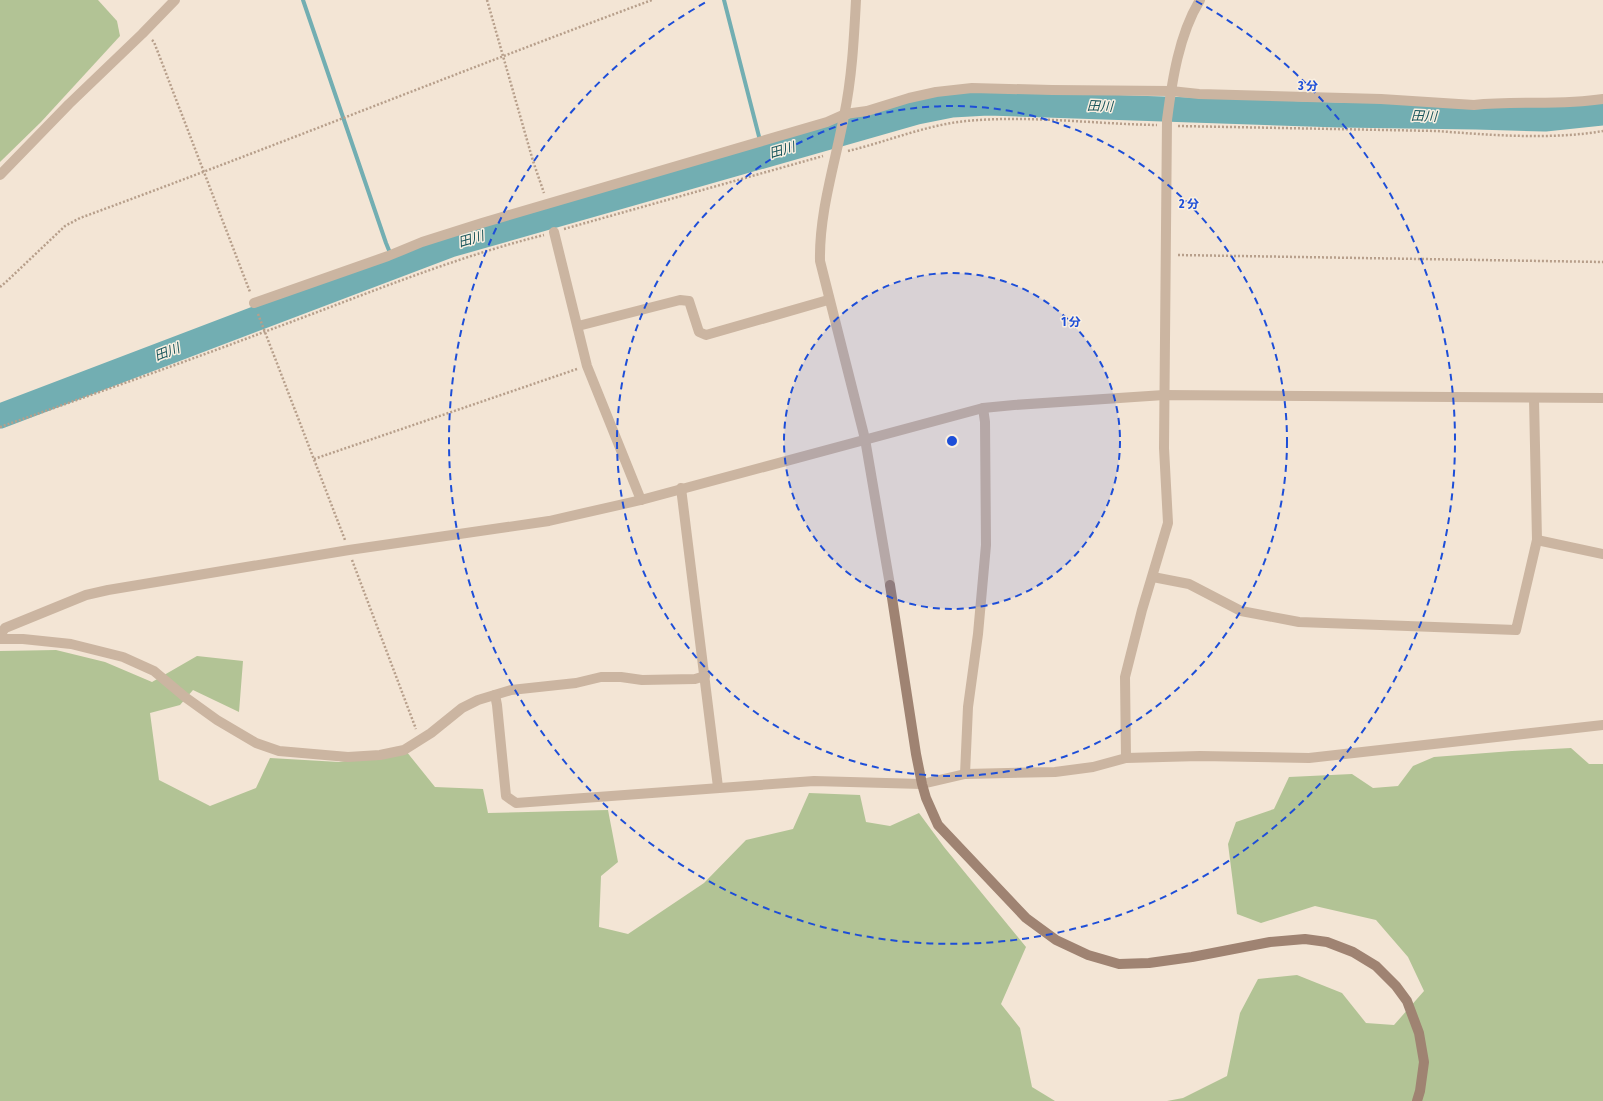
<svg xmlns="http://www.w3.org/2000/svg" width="1603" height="1101" font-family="'Fira Sans Condensed','Noto Sans JP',sans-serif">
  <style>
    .green { fill: #b2c395 }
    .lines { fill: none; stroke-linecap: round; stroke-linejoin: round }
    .stream { stroke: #72aeb2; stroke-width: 4 }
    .river { stroke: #72aeb2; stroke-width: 25 }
    .path { stroke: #b79f8b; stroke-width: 2.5; stroke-dasharray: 2 2; stroke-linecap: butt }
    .street { stroke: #cbb5a1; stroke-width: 10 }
    .secondary { stroke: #9f8372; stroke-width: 10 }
    .ring { fill: none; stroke: #1d4ed8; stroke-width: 2; stroke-dasharray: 7 5 }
    .labels { text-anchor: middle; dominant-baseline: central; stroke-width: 3; stroke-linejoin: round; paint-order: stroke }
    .water-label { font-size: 13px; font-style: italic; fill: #17545a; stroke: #faf0e2 }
    .centre { fill: #1d4ed8; stroke: #faf0e2; stroke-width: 2 }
    .ring-label { font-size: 12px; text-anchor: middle; font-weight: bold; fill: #1d4ed8; stroke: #faf0e2; stroke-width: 3; stroke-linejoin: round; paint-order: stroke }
  </style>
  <rect width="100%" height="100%" fill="#f3e5d5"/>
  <g class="green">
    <path d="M0,0H98L117,21L120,36L41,122L0,162Z"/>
    <path d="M56,650L105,662L152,682L197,656L243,661L239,712L193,690L180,705L150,713L159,780L210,806L256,788L270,758L339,762L406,751L435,787L483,789L488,813L608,810L618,862L601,876L599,927L628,934L704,883L746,840L793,829L809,793L860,795L866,822L890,826L919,813L944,847L1026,947L1001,1004L1020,1028L1032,1087L1055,1101H0V651Z"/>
    <path d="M1571,748L1589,764H1603V1101H1167L1183,1098L1227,1076L1240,1013L1258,979L1297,975L1342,993L1366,1023L1394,1025L1424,991L1408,957L1376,920L1315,906L1261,923L1237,914L1228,844L1236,822L1274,809L1289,777L1352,774L1373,788L1398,786L1413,766L1434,757L1512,751Z"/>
  </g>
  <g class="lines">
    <g class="stream">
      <path d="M303,0L386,243L395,265"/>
      <path d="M724,0L764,156"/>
    </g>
    <path class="river" d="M0,416L450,245L917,112L952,105L988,103L1339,115L1476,117L1545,119L1603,113"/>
    <g class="path">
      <path d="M487,0L533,161L544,193"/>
      <path d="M152,40L154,42L250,292"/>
      <path d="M1178,126L1437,131C1489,135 1552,140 1603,131"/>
      <path d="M848,151C886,142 926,125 966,121C1029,115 1094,124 1157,125"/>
      <path d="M564,229L823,156"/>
      <path d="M1178,255L1603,262"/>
      <path d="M0,287L6,282L65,226L80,218C271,148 460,71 652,0"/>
      <path d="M258,314L345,540"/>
      <path d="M0,427C88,396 177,365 264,332C357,298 448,259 544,235"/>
      <path d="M314,459L577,369"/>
      <path d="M352,560L416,729"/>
    </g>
    <g class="street">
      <path d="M856,0C854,38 852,78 844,116C835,164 819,212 820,261L865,439L890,585"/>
      <path d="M0,175L69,104L142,34L175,0"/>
      <path d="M554,232L587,366L641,500"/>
      <path d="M254,303L388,256L422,242L482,223L827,122L845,114L867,111L909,98L936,92L972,88L1052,90L1171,91L1199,94L1381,99L1474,105C1517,100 1560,106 1603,99"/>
      <path d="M578,326L680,300L689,301L699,332L706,335L828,300"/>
      <path d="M681,488L718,787"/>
      <path d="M1537,540L1603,554"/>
      <path d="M1153,577L1189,584L1241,611L1299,622L1516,630L1537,540L1534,399"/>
      <path d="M0,635L5,628L86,595L108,590L349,550L549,521L641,500L983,408L1014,405L1164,395L1603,398"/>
      <path d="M0,639H23L71,644L123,657L154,671L185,697L217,720L256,743L279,751L348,757L380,755L404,750L431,733L462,708L478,700L511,690L576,683L601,677H621L642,680L695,679L705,676"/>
      <path d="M495,695L497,705L506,796L516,803L814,781L922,784L965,774L1055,772L1093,767L1126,758L1200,756L1309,758L1603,725"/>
      <path d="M1126,758L1125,677L1142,610L1168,523L1164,448L1167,120C1172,81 1179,34 1200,0"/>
      <path d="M965,774L968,707L978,634L986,545L985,422L983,408"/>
    </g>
    <path class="secondary" d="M890,585L916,754L922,784L926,798L938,825L1026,918L1056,940L1088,955L1119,964L1149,963L1192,957L1270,942L1305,939L1327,942L1353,952L1376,966L1396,986L1407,1001L1419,1033L1424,1062L1420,1091L1417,1101"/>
  </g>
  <circle cx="952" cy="441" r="168" fill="#1d4ed8" fill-opacity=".12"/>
  <g class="ring">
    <circle cx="952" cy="441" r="168"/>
    <circle cx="952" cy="441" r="335"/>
    <path d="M1196 1A503 503 0 1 1 708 1"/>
  </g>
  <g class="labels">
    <g class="water-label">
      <text transform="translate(1100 106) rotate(2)">田川</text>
      <text transform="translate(1424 116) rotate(2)">田川</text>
      <text transform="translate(782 150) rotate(-16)">田川</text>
      <text transform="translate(471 239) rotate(-16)">田川</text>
      <text transform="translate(167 352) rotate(-21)">田川</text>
    </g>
  </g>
  <circle cx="952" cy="441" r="6" class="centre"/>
  <g class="ring-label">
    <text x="1308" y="90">3 分</text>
    <text x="1189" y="208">2 分</text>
    <text x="1071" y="326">1 分</text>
  </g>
</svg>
